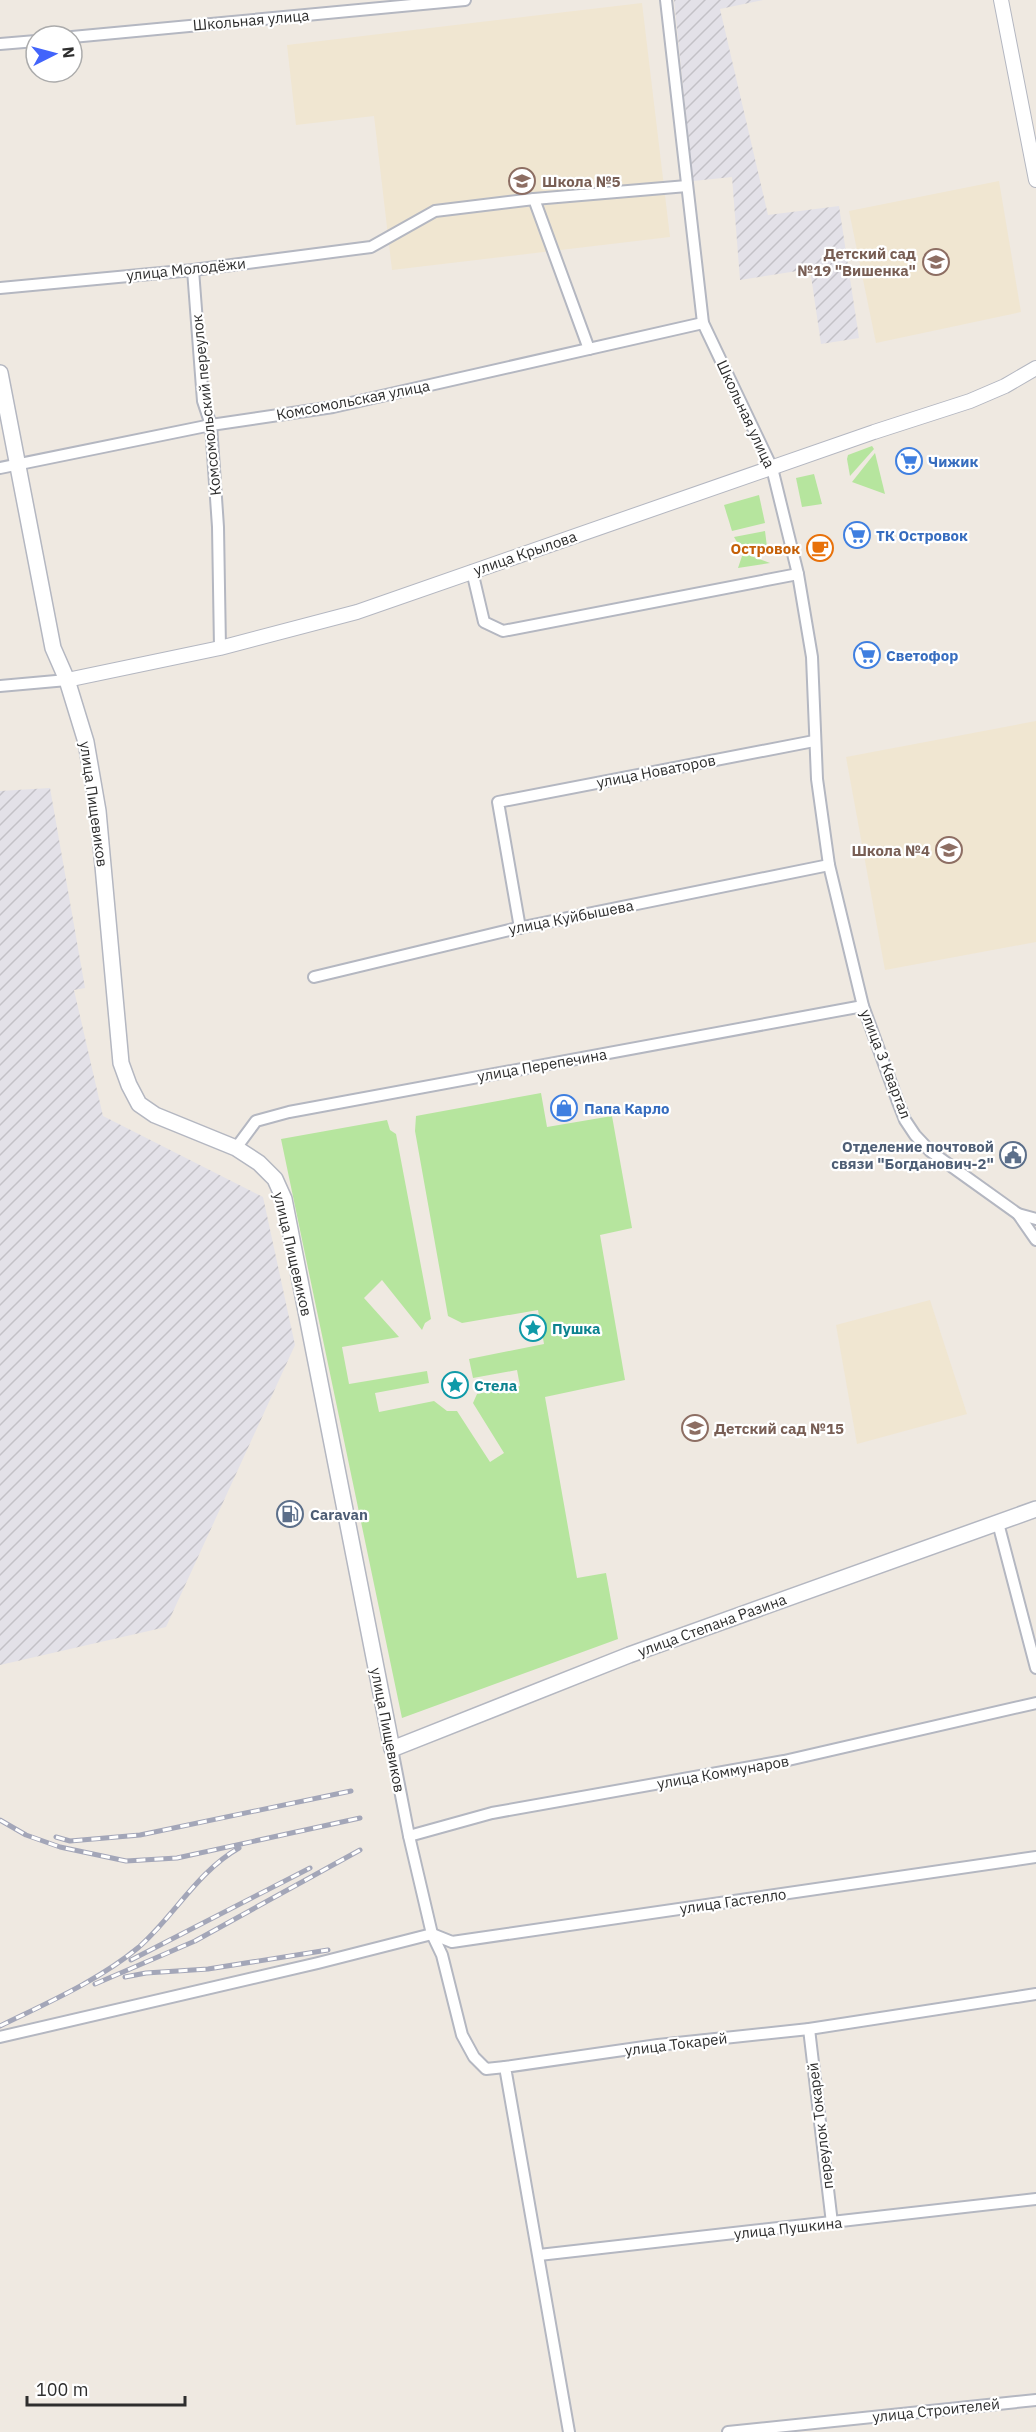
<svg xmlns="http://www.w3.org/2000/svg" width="1036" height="2432" font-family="'IBM Plex Sans',sans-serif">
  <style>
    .industrial { fill: url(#industrial-furrows) }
    .education { fill: #f0e6d1 }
    .grass { fill: #b6e59e }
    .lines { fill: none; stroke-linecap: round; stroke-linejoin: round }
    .minor-casing { stroke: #b4b7c1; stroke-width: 14 }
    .tertiary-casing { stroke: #b4b7c1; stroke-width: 16 }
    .secondary-casing { stroke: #b4b7c1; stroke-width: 18 }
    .minor { stroke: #fff; stroke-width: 10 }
    .tertiary { stroke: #fff; stroke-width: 14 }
    .secondary { stroke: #fff; stroke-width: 15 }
    .rail-casing { stroke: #a3a6b8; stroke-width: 5 }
    .rail { stroke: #fff; stroke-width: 3; stroke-dasharray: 9; stroke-linecap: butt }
    .labels { text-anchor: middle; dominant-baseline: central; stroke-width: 4.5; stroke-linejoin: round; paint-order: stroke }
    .street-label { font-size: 15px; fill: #2e2e2e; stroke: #fff }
    .education-label { font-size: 15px; font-weight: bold; fill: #785e54; stroke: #fff; text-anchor: start }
    .shop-label { font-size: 15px; font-weight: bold; fill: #366cbe; stroke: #fff; text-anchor: start }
    .food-label { font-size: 15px; font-weight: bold; fill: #c56008; stroke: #fff; text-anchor: end }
    .service-label { font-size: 15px; font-weight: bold; fill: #4e5e75; stroke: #fff; text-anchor: end }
    .culture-label { font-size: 15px; font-weight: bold; fill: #0d838f; stroke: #fff; text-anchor: start }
  </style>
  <defs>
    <pattern id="industrial-furrows" width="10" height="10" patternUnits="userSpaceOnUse" patternTransform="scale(1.5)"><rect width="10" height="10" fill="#e3e1e8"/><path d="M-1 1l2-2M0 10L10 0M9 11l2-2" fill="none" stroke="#c3c1c7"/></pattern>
  </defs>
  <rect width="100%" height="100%" fill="#efe9e1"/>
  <g class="industrial">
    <path d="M674,0H763L720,9L768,215L839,206L859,338L821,344L810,269L740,280L732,177L693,181Z"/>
    <path d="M50,788L85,988L74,990L103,1116L263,1197L295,1345L166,1627L0,1665V791Z"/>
  </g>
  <g class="education">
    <path d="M642,3L670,237L392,270L374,116L296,125L287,45Z"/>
    <path d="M999,181L1021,312L876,343L849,211Z"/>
    <path d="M1036,721V942L885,970L846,757Z"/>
    <path d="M930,1300L967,1414L857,1444L836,1325Z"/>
  </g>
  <g class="grass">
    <path d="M872,446L874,449L850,476L847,459L848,455Z"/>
    <path d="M875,453L885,494L852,482Z"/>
    <path d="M814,474L822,504L802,507L796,478Z"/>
    <path d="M759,495L765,523L732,531L724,505Z"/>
    <path d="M765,531L768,555L737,542L734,537Z"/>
    <path d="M743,553L770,563L738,568Z"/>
    <path d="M541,1093L547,1127L612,1116L632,1228L600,1235L625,1380L545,1397L577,1578L606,1573L618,1639L402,1718L281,1139L387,1120L390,1130L396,1134L431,1319L425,1323L422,1330L382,1280L364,1298L399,1337L342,1347L349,1384L427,1371L429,1383L375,1393L379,1412L434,1401L447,1411H457L490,1462L504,1453L473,1403L477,1394L520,1386L517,1370L473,1378L469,1359L544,1344L538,1310L462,1323L448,1316L415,1131L416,1116Z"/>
  </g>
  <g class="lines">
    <defs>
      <g id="minor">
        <path d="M666,0L703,323L772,468L798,574L812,657L817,779L829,865L863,1006L898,1102L905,1120L915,1135L930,1151L1018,1214L1036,1240"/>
        <path d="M72,37L465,0"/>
        <path d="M0,44L36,41"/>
        <path d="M534,199L687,186"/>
        <path d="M193,270L203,401L211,425L218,527L220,648"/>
        <path d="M0,288L193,270L371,247L435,211L534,199L589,349"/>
        <path d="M0,468L211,425L333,407L703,323"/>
        <path d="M472,571L484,622L503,631L798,574"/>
        <path d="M0,686L67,680"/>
        <path d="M520,928L498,802L814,741"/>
        <path d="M314,977L509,930L829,865"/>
        <path d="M236,1148L256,1121L289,1112L863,1006"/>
        <path d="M1018,1214L1036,1219"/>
        <path d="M998,1523L1036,1668"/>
        <path d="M392,1749L409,1836L432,1934L442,1955L462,2035L474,2057L486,2069L505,2067"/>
        <path d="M409,1836L492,1813L784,1761L1036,1703"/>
        <path d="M432,1934L452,1942L1036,1857"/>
        <path d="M809,2029L832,2223"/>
        <path d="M0,2037L318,1963L432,1934"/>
        <path d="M539,2255L1036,2199"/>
        <path d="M569,2432L505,2067L658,2045L809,2029L1036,1994"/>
        <path d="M728,2432L1036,2400"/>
      </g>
      <g id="tertiary">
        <path d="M1001,0L1036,180"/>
        <path d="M67,680L220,648L357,612L874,432L970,401L1005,386L1036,368"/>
      </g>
      <path id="secondary" d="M0,373L53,648L67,680L86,742L98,811L121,1063L129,1085L139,1104L155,1115L236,1148L259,1163L275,1179L284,1199L392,1749L629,1655L1036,1509"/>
    </defs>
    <use href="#minor" class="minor-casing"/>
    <use href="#tertiary" class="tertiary-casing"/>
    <use href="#secondary" class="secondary-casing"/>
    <use href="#minor" class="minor"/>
    <use href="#tertiary" class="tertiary"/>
    <use href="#secondary" class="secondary"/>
    <defs>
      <g id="rail">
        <path d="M0,1820L26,1835L60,1847L126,1861L177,1858L360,1818"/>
        <path d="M56,1837L70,1841L140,1835L351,1791"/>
        <path d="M131,1960L310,1868"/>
        <path d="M125,1977L146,1973L208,1969L328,1950"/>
        <path d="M95,1984L195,1941L360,1850"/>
        <path d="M0,2026C47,2003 98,1981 139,1947C174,1916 198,1871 239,1848"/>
      </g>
    </defs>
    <use href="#rail" class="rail-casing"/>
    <use href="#rail" class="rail"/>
  </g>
  <defs>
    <symbol id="school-ring" viewBox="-11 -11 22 22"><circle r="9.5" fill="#fff" stroke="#8d6e63" stroke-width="1.5"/><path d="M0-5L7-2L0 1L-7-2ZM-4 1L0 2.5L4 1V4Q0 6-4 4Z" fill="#8d6e63"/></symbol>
    <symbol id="supermarket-ring" viewBox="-11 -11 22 22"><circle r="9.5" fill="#fff" stroke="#3f7fe0" stroke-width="1.5"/><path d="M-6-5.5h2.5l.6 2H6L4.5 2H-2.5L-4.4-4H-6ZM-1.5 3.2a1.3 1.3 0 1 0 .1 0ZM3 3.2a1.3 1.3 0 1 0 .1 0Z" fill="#3f7fe0"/></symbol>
    <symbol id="cafe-ring" viewBox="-11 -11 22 22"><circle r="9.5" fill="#fff" stroke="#e8710a" stroke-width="1.5"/><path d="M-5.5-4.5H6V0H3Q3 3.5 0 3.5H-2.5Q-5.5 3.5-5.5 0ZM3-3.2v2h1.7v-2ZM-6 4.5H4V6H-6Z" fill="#e8710a"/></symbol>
    <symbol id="shop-ring" viewBox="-11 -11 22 22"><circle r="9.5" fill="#fff" stroke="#3f7fe0" stroke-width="1.5"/><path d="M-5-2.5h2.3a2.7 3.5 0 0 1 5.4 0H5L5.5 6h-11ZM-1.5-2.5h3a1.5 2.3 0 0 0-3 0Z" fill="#3f7fe0"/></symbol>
    <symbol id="civic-ring" viewBox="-11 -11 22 22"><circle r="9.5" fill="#fff" stroke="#5c6f8a" stroke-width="1.5"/><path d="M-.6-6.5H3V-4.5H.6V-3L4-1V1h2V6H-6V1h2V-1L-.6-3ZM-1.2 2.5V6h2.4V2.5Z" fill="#5c6f8a"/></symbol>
    <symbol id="sight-ring" viewBox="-11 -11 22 22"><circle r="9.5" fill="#fff" stroke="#0f9aa8" stroke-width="1.5"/><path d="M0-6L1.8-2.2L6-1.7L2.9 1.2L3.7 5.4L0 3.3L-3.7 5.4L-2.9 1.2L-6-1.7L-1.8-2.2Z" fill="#0f9aa8"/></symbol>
    <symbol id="fuel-ring" viewBox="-11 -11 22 22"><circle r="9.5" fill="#fff" stroke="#5c6f8a" stroke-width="1.5"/><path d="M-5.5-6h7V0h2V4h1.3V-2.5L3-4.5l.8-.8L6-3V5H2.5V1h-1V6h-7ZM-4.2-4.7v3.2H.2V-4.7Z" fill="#5c6f8a"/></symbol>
  </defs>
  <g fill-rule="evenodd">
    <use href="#school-ring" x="507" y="166" width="30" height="30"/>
    <use href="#school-ring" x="921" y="247" width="30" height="30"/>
    <use href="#supermarket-ring" x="894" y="446" width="30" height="30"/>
    <use href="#supermarket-ring" x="842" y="520" width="30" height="30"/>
    <use href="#cafe-ring" x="805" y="533" width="30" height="30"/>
    <use href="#supermarket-ring" x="852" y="640" width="30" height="30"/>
    <use href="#school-ring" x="934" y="835" width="30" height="30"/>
    <use href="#shop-ring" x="549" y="1093" width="30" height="30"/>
    <use href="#civic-ring" x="998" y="1140" width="30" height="30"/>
    <use href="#sight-ring" x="518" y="1313" width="30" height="30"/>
    <use href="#sight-ring" x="440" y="1370" width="30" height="30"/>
    <use href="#school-ring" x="680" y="1413" width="30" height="30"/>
    <use href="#fuel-ring" x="275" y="1499" width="30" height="30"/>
  </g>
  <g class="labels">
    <g class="street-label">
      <text transform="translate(251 20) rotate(-5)">Школьная улица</text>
      <text transform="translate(186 269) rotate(-6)">улица Молодёжи</text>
      <text transform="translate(353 400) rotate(-11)">Комсомольская улица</text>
      <text transform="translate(206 405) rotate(-96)">Комсомольский переулок</text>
      <text transform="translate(746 414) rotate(65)">Школьная улица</text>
      <text transform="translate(525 553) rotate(-19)">улица Крылова</text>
      <text transform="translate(656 771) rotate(-11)">улица Новаторов</text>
      <text transform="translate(94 804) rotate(82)">улица Пищевиков</text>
      <text transform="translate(571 917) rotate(-11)">улица Куйбышева</text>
      <text transform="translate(886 1064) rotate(69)">улица 3 Квартал</text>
      <text transform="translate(542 1065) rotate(-10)">улица Перепечина</text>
      <text transform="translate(293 1254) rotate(77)">улица Пищевиков</text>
      <text transform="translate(712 1625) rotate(-20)">улица Степана Разина</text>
      <text transform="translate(388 1730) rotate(79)">улица Пищевиков</text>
      <text transform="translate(723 1772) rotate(-10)">улица Коммунаров</text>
      <text transform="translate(733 1901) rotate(-8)">улица Гастелло</text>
      <text transform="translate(676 2044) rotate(-7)">улица Токарей</text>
      <text transform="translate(820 2126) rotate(-97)">переулок Токарей</text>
      <text transform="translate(788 2228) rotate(-6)">улица Пушкина</text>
      <text transform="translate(936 2410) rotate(-6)">улица Строителей</text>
    </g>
    <g class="education-label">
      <text x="542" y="181">Школа №5</text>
      <text x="916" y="253" text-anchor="end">Детский сад<tspan x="916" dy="17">№19 "Вишенка"</tspan></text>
      <text x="930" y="850" text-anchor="end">Школа №4</text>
      <text x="714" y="1428">Детский сад №15</text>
    </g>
    <g class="shop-label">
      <text x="928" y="461">Чижик</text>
      <text x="876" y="535">ТК Островок</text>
      <text x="886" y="655">Светофор</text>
      <text x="584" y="1108">Папа Карло</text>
    </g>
    <g class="food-label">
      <text x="800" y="548">Островок</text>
    </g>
    <g class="service-label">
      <text x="994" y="1146">Отделение почтовой<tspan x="994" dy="17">связи "Богданович-2"</tspan></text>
      <text x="310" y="1514" text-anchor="start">Caravan</text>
    </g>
    <g class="culture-label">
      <text x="552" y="1328">Пушка</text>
      <text x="474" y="1385">Стела</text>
    </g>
  </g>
  <g transform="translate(54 54) rotate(84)"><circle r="28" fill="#ffffff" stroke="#ababab" stroke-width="1.5"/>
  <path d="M0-4.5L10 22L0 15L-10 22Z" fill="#4264fb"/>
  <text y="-9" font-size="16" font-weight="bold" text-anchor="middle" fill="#2e2e2e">N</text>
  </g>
  <path d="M27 2396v9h158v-9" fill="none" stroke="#2e2e2e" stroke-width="3"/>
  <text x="36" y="2396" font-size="18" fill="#2e2e2e" stroke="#ffffff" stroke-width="4.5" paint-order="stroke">100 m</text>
</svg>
